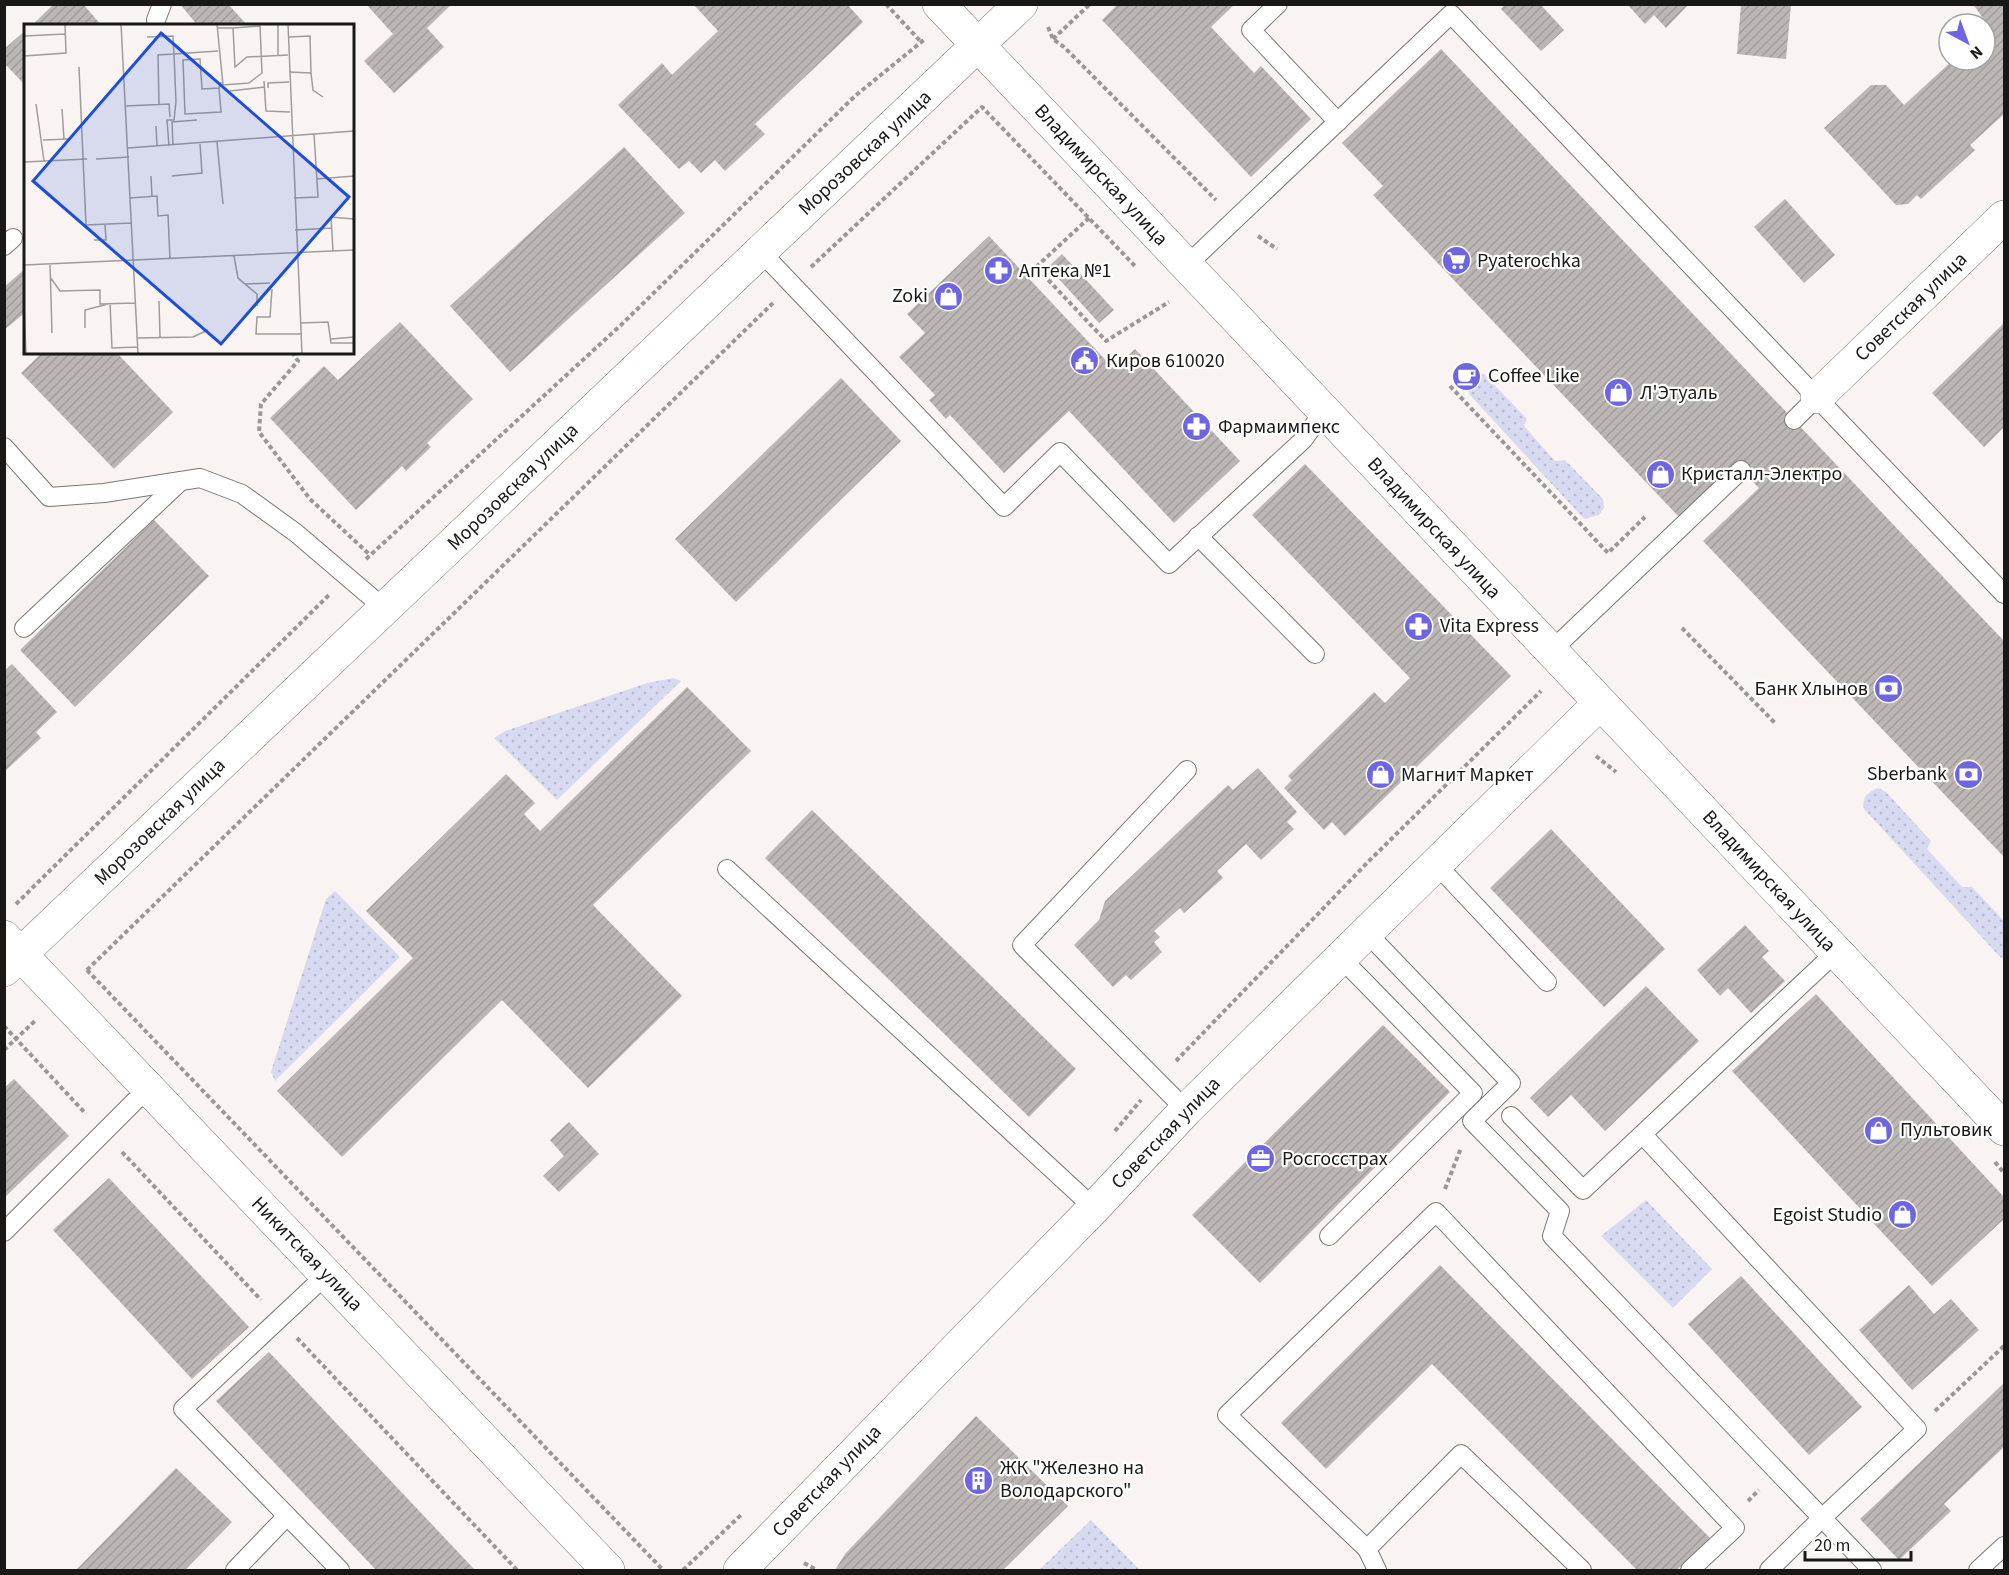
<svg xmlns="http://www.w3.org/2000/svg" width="2009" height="1575" font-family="'Source Sans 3',sans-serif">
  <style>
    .grass { fill: url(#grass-dots) }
    .building { fill: url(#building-hatch) }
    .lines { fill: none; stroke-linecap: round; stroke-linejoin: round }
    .service-casing { stroke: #7b7775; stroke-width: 20 }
    .minor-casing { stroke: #7b7775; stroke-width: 34 }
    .secondary-casing { stroke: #7b7775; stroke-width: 34 }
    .path { stroke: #9b9796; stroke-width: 4; stroke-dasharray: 4.5 3; stroke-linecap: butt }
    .service { stroke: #fff; stroke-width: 18 }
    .minor { stroke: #fff; stroke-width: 33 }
    .secondary { stroke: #fff; stroke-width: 33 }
    .labels { text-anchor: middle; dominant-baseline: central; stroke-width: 4.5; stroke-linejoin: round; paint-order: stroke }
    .street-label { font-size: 20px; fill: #191817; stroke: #fff }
    .poi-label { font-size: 20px; fill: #191817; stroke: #fff; text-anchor: start }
    .inset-road { fill: none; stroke: #9f9c9a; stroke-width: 1.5 }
    .view { fill: #1d4ed8; fill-opacity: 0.15; stroke: #1d4ed8; stroke-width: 3 }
    .inset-edge { fill: none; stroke: #191817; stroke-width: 3 }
  </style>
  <defs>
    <pattern id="grass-dots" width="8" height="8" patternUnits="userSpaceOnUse" patternTransform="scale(1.5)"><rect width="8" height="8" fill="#d8daf2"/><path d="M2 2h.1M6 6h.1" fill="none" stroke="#b9bacf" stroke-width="1.8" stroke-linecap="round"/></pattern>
    <pattern id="building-hatch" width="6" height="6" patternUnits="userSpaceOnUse" patternTransform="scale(1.5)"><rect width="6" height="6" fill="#bcb7b5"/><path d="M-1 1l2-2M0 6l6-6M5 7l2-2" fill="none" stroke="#a19d9b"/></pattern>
  </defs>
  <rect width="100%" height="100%" fill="#f9f4f2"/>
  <g class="grass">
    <path d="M1476,374H1484L1527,419L1524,426L1555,461L1565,460L1603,499L1604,508L1599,515L1584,519L1470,395L1466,387Z"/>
    <path d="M673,678L681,681L557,800L494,738L505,731L647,683Z"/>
    <path d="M1878,788L1886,792L1931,841L1927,849L1962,887H1972L2004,921V958L2000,957L1864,809C1861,798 1868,792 1878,788Z"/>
    <path d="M335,891L400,957L275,1081L271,1072L326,899Z"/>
    <path d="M1646,1200L1712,1269L1673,1308L1601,1236Z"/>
    <path d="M1091,1520L1140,1570H1039Z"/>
  </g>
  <g class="building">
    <path d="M54,4H83L102,26H31Z"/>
    <path d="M180,4H228L248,26H198Z"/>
    <path d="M366,4H452L427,28L444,47L394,93L364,61L393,34Z"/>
    <path d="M693,4H847L863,22L755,124L765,134L725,171L715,160L701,173L689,161L679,169L618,105L662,63L672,75L718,31Z"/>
    <path d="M1118,4H1235L1211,27L1254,73L1261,66L1311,119L1251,177L1102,20Z"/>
    <path d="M1505,4H1540L1564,30L1541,51L1501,9Z"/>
    <path d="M1627,4H1689L1666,28L1654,15L1645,24Z"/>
    <path d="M1741,4H1791L1786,59L1737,54Z"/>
    <path d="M1973,4H2004V114L1970,145L1975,150L1921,199L1917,195L1908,204L1896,205L1824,128L1871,85H1886L1904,105L1953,60H1985V31L1989,27Z"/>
    <path d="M26,30V86L4,63V49Z"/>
    <path d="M1441,49L2004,641V857L1703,541L1759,488L1735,464L1679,517L1373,195L1383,186L1342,143Z"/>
    <path d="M624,147L685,213L510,372L450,306Z"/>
    <path d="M1785,199L1835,255L1804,283L1754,227Z"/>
    <path d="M989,236L1114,369L1135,349L1240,461L1174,523L1069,411L1004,473L950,415L946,419L929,400L935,395L899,357L925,333L907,314Z"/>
    <path d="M1062,254L1114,310L1099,323L1048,267Z"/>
    <path d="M26,268V312L4,330V287Z"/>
    <path d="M400,322L473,399L427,443L431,447L406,471L402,466L356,510L270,418L324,366L338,380Z"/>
    <path d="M2004,323V427L1984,447L1932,393Z"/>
    <path d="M43,352H116L173,412L114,469L21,373Z"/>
    <path d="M841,378L901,441L736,602L675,539Z"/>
    <path d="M1305,464L1511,676L1345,836L1332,822L1324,830L1284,788L1292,780L1288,776L1374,692L1385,703L1410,678L1252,515Z"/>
    <path d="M154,520L209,576L75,707L20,650Z"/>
    <path d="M12,664L57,712L36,732L41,738L4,772V671Z"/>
    <path d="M687,687L751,751L593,905L682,996L588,1088L502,1000L342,1157L277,1091L413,958L366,911L506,774L535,803L524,814L540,831Z"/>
    <path d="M1258,768L1297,812L1287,822L1294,829L1261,860L1246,844L1217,871L1223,878L1184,913L1180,908L1154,931L1160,937L1154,942L1162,952L1131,980L1126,975L1113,987L1074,945L1099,920L1105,901L1228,785L1233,790Z"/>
    <path d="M812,810L1076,1069L1029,1117L765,858Z"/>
    <path d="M1551,829L1665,949L1604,1007L1490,888Z"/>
    <path d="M1745,925L1769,951L1762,957L1785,981L1751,1013L1728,988L1720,996L1697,970Z"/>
    <path d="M1646,986L1699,1041L1605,1131L1571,1095L1548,1117L1530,1098Z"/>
    <path d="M1816,994L2004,1197V1219L1932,1286L1732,1071Z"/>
    <path d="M1383,1025L1450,1092L1260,1283L1192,1215Z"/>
    <path d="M14,1079L69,1136L4,1198V1088Z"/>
    <path d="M569,1122L599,1154L559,1192L543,1176L564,1156L550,1140Z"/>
    <path d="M109,1178L249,1327L192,1379L53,1230Z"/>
    <path d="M1440,1265L1710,1538L1677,1570H1637L1432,1364L1326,1469L1281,1423Z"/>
    <path d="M1741,1276L1862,1407L1809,1455L1688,1324Z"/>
    <path d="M1909,1285L1934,1314L1951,1299L1979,1330L1912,1390L1859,1330Z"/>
    <path d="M269,1352L475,1570H376L216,1401Z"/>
    <path d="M2004,1383V1447L1944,1504L1951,1511L1899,1560L1860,1519Z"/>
    <path d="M976,1416L1068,1506L1003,1570H835L845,1554Z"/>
    <path d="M176,1468L232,1522L185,1570H76Z"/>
  </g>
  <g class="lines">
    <defs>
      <g id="service">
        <path d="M1278,4L1251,30L1338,122"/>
        <path d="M156,20L162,4"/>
        <path d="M4,246L13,238"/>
        <path d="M761,252L1004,507L1060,452L1169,564L1303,440L1324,411"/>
        <path d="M1186,266L1451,14L2004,594"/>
        <path d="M1794,420L1817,397"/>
        <path d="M4,447L49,497L104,493L200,478L242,494L296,533L385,609"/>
        <path d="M1198,536L1315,654"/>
        <path d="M24,628L181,481"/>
        <path d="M1551,651L1741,470"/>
        <path d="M1436,864L1547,982"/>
        <path d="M727,869L1094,1208"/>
        <path d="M1367,933L1511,1083L1472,1121L1560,1211L1552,1236L1822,1518L1769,1570"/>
        <path d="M1186,1110L1022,945L1187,770"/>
        <path d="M1511,1116L1583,1190L1836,952"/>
        <path d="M1643,1135L1917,1429L1822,1518L1872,1570"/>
        <path d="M4,1232L148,1088"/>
        <path d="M1329,1236L1473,1093L1341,958"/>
        <path d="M326,1275L183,1409L340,1570"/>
        <path d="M1367,1549L1227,1415L1436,1212L1735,1528L1690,1570"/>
        <path d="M235,1570L287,1516"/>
        <path d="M1377,1570L1367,1549L1461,1454L1582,1570"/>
        <path d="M1978,1570L2004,1546"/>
      </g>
      <g id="minor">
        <path d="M1817,397L2004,217"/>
        <path d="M4,937L608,1570"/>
        <path d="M4,970L1021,4"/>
        <path d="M740,1570L1094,1208L1186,1110L1600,703"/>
      </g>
      <path id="secondary" d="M939,4L2004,1129"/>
    </defs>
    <use href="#service" class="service-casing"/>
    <use href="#minor" class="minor-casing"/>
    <use href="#secondary" class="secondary-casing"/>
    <g class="path">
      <path d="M886,4L922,43"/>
      <path d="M1048,27L1053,39L1064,47L1216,200"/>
      <path d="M1053,39L1090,4"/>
      <path d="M1089,218L1036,267L1106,341L1169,302"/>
      <path d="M1258,236L1277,249"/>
      <path d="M811,267L982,107L1135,266"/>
      <path d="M292,352L298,361L261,404L259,432L310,499L370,555"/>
      <path d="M1450,386L1608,553L1645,517"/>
      <path d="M366,559L621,325L855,96L925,39"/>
      <path d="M1682,628L1775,723"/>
      <path d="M1596,756L1616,772"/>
      <path d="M16,904L329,595"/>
      <path d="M87,970L773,303"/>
      <path d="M87,970L663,1570"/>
      <path d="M4,1026L86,1114"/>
      <path d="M4,1050L36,1020"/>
      <path d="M1176,1061L1369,861L1541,691"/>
      <path d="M1115,1131L1141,1100"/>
      <path d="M122,1152L261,1300"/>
      <path d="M1995,1162L2004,1173"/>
      <path d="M1445,1189L1461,1148"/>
      <path d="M297,1338L517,1570"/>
      <path d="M1935,1411L2004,1346"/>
      <path d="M1748,1501L1759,1490"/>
      <path d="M804,1563L817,1570"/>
      <path d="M683,1570L741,1515"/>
    </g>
    <use href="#service" class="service"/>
    <use href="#minor" class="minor"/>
    <use href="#secondary" class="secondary"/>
  </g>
  <defs>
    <symbol id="supermarket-disc" viewBox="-11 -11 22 22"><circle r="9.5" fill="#6e66e0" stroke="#fff"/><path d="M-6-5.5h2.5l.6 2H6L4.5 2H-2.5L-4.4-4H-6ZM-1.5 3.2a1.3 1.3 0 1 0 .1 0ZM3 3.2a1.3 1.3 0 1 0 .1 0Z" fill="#fff"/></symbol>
    <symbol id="pharmacy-disc" viewBox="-11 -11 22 22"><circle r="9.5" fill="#6e66e0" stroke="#fff"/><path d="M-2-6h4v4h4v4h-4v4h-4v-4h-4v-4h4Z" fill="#fff"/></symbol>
    <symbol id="shop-disc" viewBox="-11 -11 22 22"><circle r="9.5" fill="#6e66e0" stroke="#fff"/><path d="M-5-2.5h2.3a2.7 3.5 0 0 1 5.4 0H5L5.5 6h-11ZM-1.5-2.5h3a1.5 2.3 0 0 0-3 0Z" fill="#fff"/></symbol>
    <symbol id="civic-disc" viewBox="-11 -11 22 22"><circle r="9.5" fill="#6e66e0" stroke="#fff"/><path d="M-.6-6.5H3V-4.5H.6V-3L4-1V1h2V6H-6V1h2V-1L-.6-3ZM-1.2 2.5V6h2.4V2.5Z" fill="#fff"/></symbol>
    <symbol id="cafe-disc" viewBox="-11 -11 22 22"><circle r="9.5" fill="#6e66e0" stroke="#fff"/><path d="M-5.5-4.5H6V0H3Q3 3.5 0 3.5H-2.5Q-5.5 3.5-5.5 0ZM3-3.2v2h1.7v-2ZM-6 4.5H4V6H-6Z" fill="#fff"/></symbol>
    <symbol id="bank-disc" viewBox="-11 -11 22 22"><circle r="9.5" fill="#6e66e0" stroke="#fff"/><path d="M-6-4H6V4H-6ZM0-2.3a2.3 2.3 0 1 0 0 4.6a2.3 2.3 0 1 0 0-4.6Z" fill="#fff"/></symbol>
    <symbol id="office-disc" viewBox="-11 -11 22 22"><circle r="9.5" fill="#6e66e0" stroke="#fff"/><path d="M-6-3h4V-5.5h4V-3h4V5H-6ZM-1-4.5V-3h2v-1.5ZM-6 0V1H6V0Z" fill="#fff"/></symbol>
    <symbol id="building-disc" viewBox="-11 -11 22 22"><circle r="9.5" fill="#6e66e0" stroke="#fff"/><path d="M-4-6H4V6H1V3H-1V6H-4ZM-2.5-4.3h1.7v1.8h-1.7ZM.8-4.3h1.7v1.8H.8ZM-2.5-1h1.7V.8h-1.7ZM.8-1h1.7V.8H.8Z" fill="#fff"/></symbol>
  </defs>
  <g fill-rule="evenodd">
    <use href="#supermarket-disc" x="1440" y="244" width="33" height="33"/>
    <use href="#pharmacy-disc" x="982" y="254" width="33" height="33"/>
    <use href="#shop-disc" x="932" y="280" width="33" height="33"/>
    <use href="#civic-disc" x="1068" y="344" width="33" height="33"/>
    <use href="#cafe-disc" x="1450" y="360" width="33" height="33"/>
    <use href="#shop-disc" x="1602" y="376" width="33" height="33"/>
    <use href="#pharmacy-disc" x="1180" y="410" width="33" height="33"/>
    <use href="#shop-disc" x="1644" y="458" width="33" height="33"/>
    <use href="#pharmacy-disc" x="1402" y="610" width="33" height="33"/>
    <use href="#bank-disc" x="1872" y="672" width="33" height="33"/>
    <use href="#bank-disc" x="1952" y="758" width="33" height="33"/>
    <use href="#shop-disc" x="1364" y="758" width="33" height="33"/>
    <use href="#shop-disc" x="1862" y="1114" width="33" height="33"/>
    <use href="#office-disc" x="1244" y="1142" width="33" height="33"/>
    <use href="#shop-disc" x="1886" y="1198" width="33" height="33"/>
    <use href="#building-disc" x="962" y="1464" width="33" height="33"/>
  </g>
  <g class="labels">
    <g class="street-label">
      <text transform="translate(865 153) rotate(-43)">Морозовская улица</text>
      <text transform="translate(1101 175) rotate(47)">Владимирская улица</text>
      <text transform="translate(1911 307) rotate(-44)">Советская улица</text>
      <text transform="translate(513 487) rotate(-44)">Морозовская улица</text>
      <text transform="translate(1434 528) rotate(47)">Владимирская улица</text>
      <text transform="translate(160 822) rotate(-44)">Морозовская улица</text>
      <text transform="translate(1769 881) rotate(47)">Владимирская улица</text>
      <text transform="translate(1166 1133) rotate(-46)">Советская улица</text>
      <text transform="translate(307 1254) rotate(46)">Никитская улица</text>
      <text transform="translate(827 1481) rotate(-46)">Советская улица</text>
    </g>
    <g class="poi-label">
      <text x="1477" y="261">Pyaterochka</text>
      <text x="1019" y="271">Аптека №1</text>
      <text x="928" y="296" text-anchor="end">Zoki</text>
      <text x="1106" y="361">Киров 610020</text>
      <text x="1488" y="376">Coffee Like</text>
      <text x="1640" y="393">Л'Этуаль</text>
      <text x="1218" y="427">Фармаимпекс</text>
      <text x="1681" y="474">Кристалл-Электро</text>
      <text x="1440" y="626">Vita Express</text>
      <text x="1868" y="689" text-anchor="end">Банк Хлынов</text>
      <text x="1947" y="774" text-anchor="end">Sberbank</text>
      <text x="1401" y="775">Магнит Маркет</text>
      <text x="1900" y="1130">Пультовик</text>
      <text x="1282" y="1159">Росгосстрах</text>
      <text x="1882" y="1215" text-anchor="end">Egoist Studio</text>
      <text x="1000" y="1468">ЖК "Железно на<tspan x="1000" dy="23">Володарского"</tspan></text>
    </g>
  </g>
  <g transform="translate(24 24)">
    <rect width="330" height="330" fill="#f9f4f2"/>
    <path class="inset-road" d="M97,0L114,330M193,0L199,61L225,59L238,49L236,2L209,4M254,0V31M264,0L278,330M193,4H209L211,43L223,33L264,31M0,12L41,10M123,13L149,12L150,30L134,31L135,80M264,13L286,12L287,49L265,48M0,32L42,29L41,0M55,43L62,201L107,199M287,49L289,66L299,73M240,57L242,87L266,88M195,64L197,88L161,90L159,36L176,35L178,65L195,64L197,58M244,64V59L265,58M206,67L241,63M12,80L20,137M102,82L145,80L146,93M38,85L40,115M132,102L133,122M19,116L44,115M193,118L199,180M149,121L148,98L173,96M145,122L143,96H150L152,78L150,30L194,27M104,124L330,107M72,135L105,133M0,138L63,135M127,152L128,173M148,152L178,149L176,120M293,155L330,152M106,174L133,172L134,192L144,191L146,235M270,174L294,173L290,110M271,206L308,204M70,216H82L81,200M309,227L307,193L330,195M210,232L214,254L233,270V282M26,240L28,309M0,241L330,226M26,253L36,267L76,266V280L111,279M221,260L246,259M248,265L246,293H233L232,310H277M135,277L136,313M86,279L88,324L113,323M0,282L2,330M276,299L304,298L307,319H330M61,304V286L84,280M113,314L169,313L184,306M307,315L330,313"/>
    <path class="view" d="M137,9L325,173L197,320L9,157Z"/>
    <rect width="330" height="330" class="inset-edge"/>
  </g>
  <rect width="2009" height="1575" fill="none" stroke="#191817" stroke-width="12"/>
  <g transform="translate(1967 42) rotate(139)"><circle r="28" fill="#ffffff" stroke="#a3a3a2" stroke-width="1.5"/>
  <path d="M0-4.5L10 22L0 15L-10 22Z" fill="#6e66e0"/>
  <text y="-9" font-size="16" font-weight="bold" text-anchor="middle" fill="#191817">N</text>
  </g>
  <path d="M1805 1551v9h106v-9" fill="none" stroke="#191817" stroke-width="3"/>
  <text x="1814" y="1551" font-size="18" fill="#191817" stroke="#ffffff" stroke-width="4.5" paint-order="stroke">20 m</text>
</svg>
